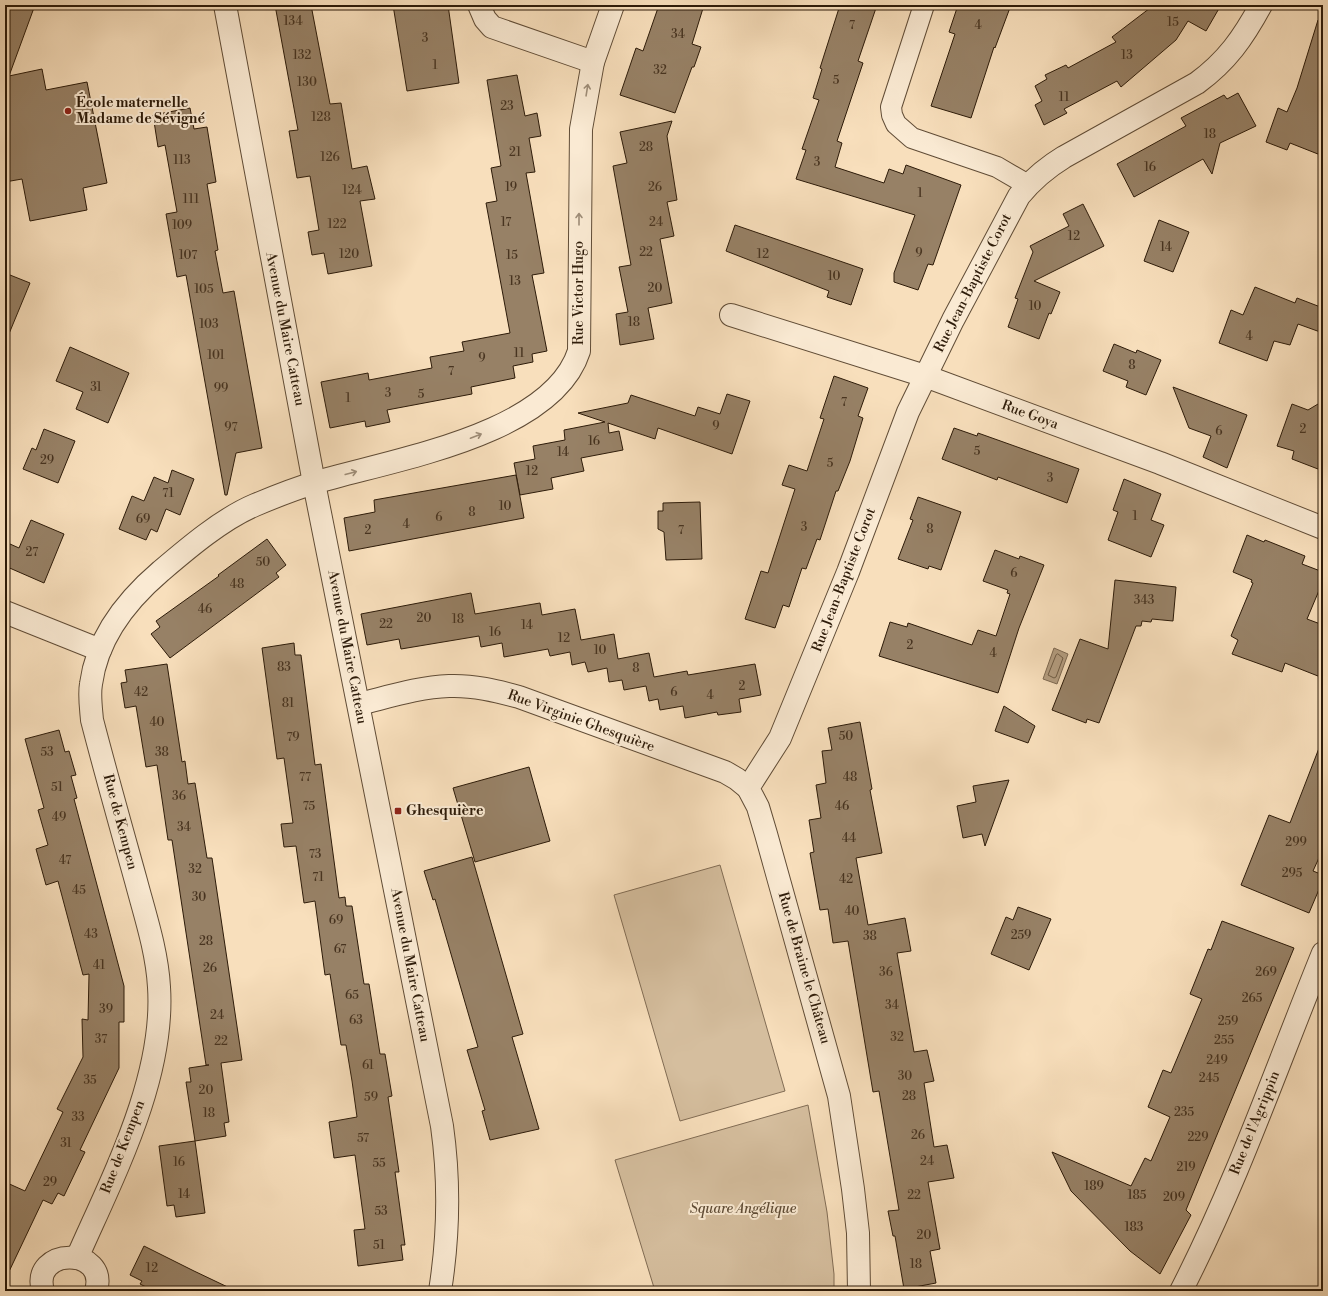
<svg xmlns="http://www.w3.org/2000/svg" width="1328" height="1296" font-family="'Libre Bodoni',serif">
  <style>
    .green { fill: #d5be9e; stroke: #816c54 }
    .water { fill: #b39c7f; stroke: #7d6850 }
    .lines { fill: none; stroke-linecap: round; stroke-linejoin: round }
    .shore { stroke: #705c44; stroke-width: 1 }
    .building { fill: #978166; stroke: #2d1b09 }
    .pedestrian-casing { stroke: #604c36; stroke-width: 22 }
    .minor-casing { stroke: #604c36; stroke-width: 24 }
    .pedestrian { stroke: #faead3; stroke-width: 20 }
    .minor { stroke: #faead3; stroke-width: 22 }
    .oneway { stroke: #9e8d78 }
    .poi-dot { fill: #8f2418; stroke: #faead3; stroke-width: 1.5 }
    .labels { text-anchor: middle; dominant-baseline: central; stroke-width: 4; stroke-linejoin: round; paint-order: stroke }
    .number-label { font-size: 12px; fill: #483420 }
    .poi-label { font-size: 14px; font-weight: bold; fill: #2d1b09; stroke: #faead3; text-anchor: start }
    .street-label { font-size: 14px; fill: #2d1b09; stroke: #faead3 }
    .park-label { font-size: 14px; font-style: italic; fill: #5f4c36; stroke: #faead3 }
  </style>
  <rect width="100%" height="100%" fill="#f8dfbc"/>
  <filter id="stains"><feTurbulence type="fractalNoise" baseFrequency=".005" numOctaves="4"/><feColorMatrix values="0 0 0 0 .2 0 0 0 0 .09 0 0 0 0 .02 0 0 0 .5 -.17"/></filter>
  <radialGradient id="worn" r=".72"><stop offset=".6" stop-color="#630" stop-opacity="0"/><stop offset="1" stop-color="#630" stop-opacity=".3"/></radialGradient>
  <g class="green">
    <path d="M720,865L785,1091L680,1121L614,895Z"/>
    <path d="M808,1105L827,1212L834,1274V1291H655L615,1160Z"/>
  </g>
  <path class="water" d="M1054,648L1068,654L1057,684L1043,679Z"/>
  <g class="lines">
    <path class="shore" d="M1058,654L1063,658L1056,677L1054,678L1048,675L1056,655Z"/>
  </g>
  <g class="building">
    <path d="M5,5H35L9,76L42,69L46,90L87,82L107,183L83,188L87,210L30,221L22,179L5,182Z"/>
    <path d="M275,5H311L330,104L341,103L352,169L367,166L375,199L360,201L372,266L328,274L324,253L312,255L308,232L319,230L310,176L297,178L289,131L298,130Z"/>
    <path d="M393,5H448L459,83L407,91Z"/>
    <path d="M659,5H704L692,44L701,47L694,67H692L675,113L620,95L636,48L643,51Z"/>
    <path d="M840,5H877L858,61L863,63L837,141L842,143L835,167L884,183L889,169L903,174L906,165L961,185L933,265L928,264L918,290L894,282V273L915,215L796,179L806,150L802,149L819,100L813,98L822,69L820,68Z"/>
    <path d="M958,5H1011L995,48L994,47L971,118L931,106L955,34L949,32Z"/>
    <path d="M1154,5H1221L1206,31L1188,21L1176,40L1121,87L1117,81L1064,109L1067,113L1044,125L1035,105L1042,101L1035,86L1047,79L1045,75L1066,65L1068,68L1116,42L1112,37Z"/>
    <path d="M1318,20L1323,21V156L1290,143L1287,150L1266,142L1278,108L1287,112L1297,88Z"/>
    <path d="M517,75L525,116L537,113L541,136L529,138L535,172L526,173L544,273L532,275L547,351L532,354L533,362L513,366L515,378L471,387L472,394L387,410L390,422L366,427L365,421L330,428L321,382L368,373L369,380L432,368L430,357L464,351L462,342L510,333L486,203L497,201L491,168L501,166L487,80Z"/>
    <path d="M1238,93L1256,126L1220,143L1212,174L1203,159L1134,197L1117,164L1186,126L1181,118L1224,95L1227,99Z"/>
    <path d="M190,108L194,129L207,127L216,182L207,184L218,250L215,251L223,293L234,291L262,448L236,453L227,495H225L186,275L177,277L166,214L177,212L165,145L158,147L153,115Z"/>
    <path d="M672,121L667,136L677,200L667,202L674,236L660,239L672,303L648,308L654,339L620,345L616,314L628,312L619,267L631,265L613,166L627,163L620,132Z"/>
    <path d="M1083,204L1104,246L1034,281L1060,292L1051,314L1049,313L1039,339L1008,327L1018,299L1015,298L1033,252L1030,246L1069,226L1063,214Z"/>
    <path d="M1159,220L1189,232L1173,272L1144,261Z"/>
    <path d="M735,225L863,269L851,305L827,297L829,291L726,251Z"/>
    <path d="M5,273L30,283L6,341H5Z"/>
    <path d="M1255,287L1295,303L1297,298L1323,308V333L1298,324L1290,345L1274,341L1267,361L1219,343L1231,310L1243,315Z"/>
    <path d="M1114,344L1136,353L1137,350L1161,360L1146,395L1126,387L1128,381L1103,371Z"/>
    <path d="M70,347L129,373L108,423L76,409L83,392L56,381Z"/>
    <path d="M834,376L868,388L858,416L863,418L850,461L838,491H836L820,540L817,539L806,569L802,568L789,607L783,605L775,628L745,619L761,571L768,573L795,489L782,485L789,465L807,471L824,419L820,418Z"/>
    <path d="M1173,387L1247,415L1227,468L1203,457L1211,436L1189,428Z"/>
    <path d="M727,394L750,401L732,454L658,428L655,439L608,423L609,433L619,431L623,450L581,458L584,471L551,478L553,489L520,495L514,463L535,459L533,446L565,440L564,430L605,422L578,413L628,403L631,395L695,416L698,407L720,414Z"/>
    <path d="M1323,401V454L1318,469L1292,459L1294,451L1277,446L1292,404L1308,410Z"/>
    <path d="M954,428L977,436L978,433L1079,469L1067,503L998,477L997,480L942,459Z"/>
    <path d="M44,429L75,441L58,483L23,469L32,448L36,450Z"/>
    <path d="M172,470L194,479L180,515L166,509L157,532L151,529L146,540L119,529L132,496L144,501L154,477L168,483Z"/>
    <path d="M516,475L524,518L349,551L344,518L375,512L374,500Z"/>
    <path d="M1124,479L1161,494L1151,520L1164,525L1151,557L1108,540L1118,512L1113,510Z"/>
    <path d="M918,497L961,512L941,570L929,566L928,569L898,559L913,520L910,519Z"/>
    <path d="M700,502L702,559L666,560L664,532L658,529V511H663V503Z"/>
    <path d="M31,520L64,534L44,583L5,566V556L10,544L19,548Z"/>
    <path d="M1247,535L1264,542L1265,540L1305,556L1302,564L1323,572V581L1307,619L1323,625V678L1285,663L1282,672L1232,654L1238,640L1231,636L1253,583L1251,582L1252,580L1233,572Z"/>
    <path d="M267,539L286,565L276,573L279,577L170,658L151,634L160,627L156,621L219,576L218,575Z"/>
    <path d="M995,550L1019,559L1020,556L1044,565L1019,628L998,693L879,656L890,622L907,627L908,623L972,645L978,630L996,636L1010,594L1007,593L1008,590L983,581Z"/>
    <path d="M1115,580L1176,587L1173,621L1152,619L1151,622L1142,621L1141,626H1136L1099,723L1087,719L1086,723L1052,710L1080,639L1108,649Z"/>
    <path d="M471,593L475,614L540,603L542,615L575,609L581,640L614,634L618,659L649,653L654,677L687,671L688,675L755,664L761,695L739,699L741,712L718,715L717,712L685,718L683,706L660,710L658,699L649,701L646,686L624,690L622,680L609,682L607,668L588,672L585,662L572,665L570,652L550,656L548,649L504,657L502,643L481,647L479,636L401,649L399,639L367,645L361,614Z"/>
    <path d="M294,643L295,655H301L315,765L321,764L339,898L345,897L346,906H352L364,984H369L380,1054H385L392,1096L388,1097L399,1172H395L405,1245H401L403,1260L358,1266L354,1230L365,1229L355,1155L334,1158L329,1122L357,1117L352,1081L346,1045H341L330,974L325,975L315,901L304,903L296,846L284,847L281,824L293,823L284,758L277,759L262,648Z"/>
    <path d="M167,664L182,762L185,761L188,784L195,783L207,858H212L242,1060L221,1063L229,1122L224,1123L226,1136L195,1141L186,1082H191L189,1068L209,1065H206L172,840H168L157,765L146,767L136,706L125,708L121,683L127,682L125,670Z"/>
    <path d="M1004,706L1035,726L1028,743L995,731Z"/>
    <path d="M860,722L872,789L870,790L882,853L856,858L868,925L905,918L911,951L897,953L914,1052L927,1050L934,1081L924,1083L934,1147L947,1145L954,1178L928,1182L940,1249L930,1251L936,1283L904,1289L895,1236H893L888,1211L899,1210L879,1091L873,1092L848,941L833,943L828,909L820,910L810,853L814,852L809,820L821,818L816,785L826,783L822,751L832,750L828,728Z"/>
    <path d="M59,730L65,752L69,751L76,775L71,776L77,798L74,799L124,986V1022H119V1068L80,1150L85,1152L64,1196L58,1193L52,1204L43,1200L5,1280V1182L25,1191L63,1112L57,1109L83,1057L82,1019L88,1020L89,974L83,975L58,881L46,885L36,849L48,845L38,810L44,808L25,739Z"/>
    <path d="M1321,743H1323V849L1313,871L1323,875V880L1309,913L1241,885L1269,815L1290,823Z"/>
    <path d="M529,767L550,841L475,862L453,788Z"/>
    <path d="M1009,780L985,846L982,834L963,838L957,806L976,802L973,786Z"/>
    <path d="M472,857L523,1034L512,1037L539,1129L490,1140L482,1111L485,1110L467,1050L478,1047L435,899L433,900L424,871Z"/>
    <path d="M1018,907L1051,919L1029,970L991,954L1006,917L1013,920Z"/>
    <path d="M1222,921L1294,948L1186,1210L1191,1215L1160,1274L1130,1251L1071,1191L1052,1152L1131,1186L1145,1158L1151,1161L1170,1117L1148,1107L1163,1070L1171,1073L1202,999L1190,994L1208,949L1211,950Z"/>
    <path d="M195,1141L205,1213L176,1217L174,1205L167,1206L159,1146Z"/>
    <path d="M144,1246L194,1271L236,1291H154L140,1284L142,1281L130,1275Z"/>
  </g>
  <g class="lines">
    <defs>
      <path id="pedestrian" d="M924,5L891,107L892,115L896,124L912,138L997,167L1028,185"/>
      <g id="minor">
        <path d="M225,5L314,483L442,1126C450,1183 449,1234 440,1291"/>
        <path d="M479,5L485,19L492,27L593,62"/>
        <path d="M731,315L925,376L1160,463L1323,528"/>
        <path d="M5,612L100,650"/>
        <path d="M359,704C388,697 419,687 449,686C473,685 497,691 519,697L725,772L737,779L748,788"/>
        <path d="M77,1258C113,1176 165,1078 159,987C157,951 145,915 136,881C121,827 106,774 92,720C91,708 89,695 91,684C97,638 127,600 161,571C188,548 222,519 255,505C274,497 294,489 314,483C389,460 552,436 579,351L581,129L593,62L613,5"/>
        <path d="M43,1291C30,1247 109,1246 96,1291"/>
        <path d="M859,1291L858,1233L853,1189L839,1096L766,834L758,807L748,788L780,738L848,572L908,412L953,320L1019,196C1032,180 1046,168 1064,157L1197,83C1227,61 1243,38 1261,5"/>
        <path d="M1181,1291C1237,1182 1277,1066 1323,953"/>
      </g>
    </defs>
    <use href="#pedestrian" class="pedestrian-casing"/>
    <use href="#minor" class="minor-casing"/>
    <use href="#pedestrian" class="pedestrian"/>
    <use href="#minor" class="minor"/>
  </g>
  <defs><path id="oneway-shaft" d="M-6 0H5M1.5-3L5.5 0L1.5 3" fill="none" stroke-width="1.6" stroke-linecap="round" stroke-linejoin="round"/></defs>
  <g class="oneway">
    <use href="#oneway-shaft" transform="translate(587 90) rotate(-81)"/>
    <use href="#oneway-shaft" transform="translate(579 219) rotate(-90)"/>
    <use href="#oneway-shaft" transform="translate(476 436) rotate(-21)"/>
    <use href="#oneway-shaft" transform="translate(351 473) rotate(-15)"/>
  </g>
  <g class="poi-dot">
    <circle cx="68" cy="111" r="4"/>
    <rect x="394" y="807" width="8" height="8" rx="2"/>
  </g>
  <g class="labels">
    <g class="number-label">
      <text x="293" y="21">134</text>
      <text x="1173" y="22">15</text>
      <text x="852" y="25">7</text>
      <text x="978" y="25">4</text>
      <text x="678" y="34">34</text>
      <text x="425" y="38">3</text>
      <text x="302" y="55">132</text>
      <text x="1127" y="55">13</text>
      <text x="435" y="65">1</text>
      <text x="660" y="70">32</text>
      <text x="836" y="80">5</text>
      <text x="307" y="82">130</text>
      <text x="1064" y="97">11</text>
      <text x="507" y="106">23</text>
      <text x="321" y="117">128</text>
      <text x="1210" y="134">18</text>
      <text x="646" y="147">28</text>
      <text x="515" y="152">21</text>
      <text x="330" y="157">126</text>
      <text x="182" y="160">113</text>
      <text x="817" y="162">3</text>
      <text x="1150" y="167">16</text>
      <text x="511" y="187">19</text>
      <text x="655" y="187">26</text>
      <text x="352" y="190">124</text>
      <text x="920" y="193">1</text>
      <text x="191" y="199">111</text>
      <text x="506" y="222">17</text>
      <text x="656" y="222">24</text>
      <text x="337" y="224">122</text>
      <text x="182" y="225">109</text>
      <text x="1074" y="236">12</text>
      <text x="1166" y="247">14</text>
      <text x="646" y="252">22</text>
      <text x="919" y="253">9</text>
      <text x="349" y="254">120</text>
      <text x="763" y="254">12</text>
      <text x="188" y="255">107</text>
      <text x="512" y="255">15</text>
      <text x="834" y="276">10</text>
      <text x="515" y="281">13</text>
      <text x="655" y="288">20</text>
      <text x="204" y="289">105</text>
      <text x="1035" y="306">10</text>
      <text x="634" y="322">18</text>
      <text x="209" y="324">103</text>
      <text x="1249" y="336">4</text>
      <text x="519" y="353">11</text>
      <text x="216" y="355">101</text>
      <text x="482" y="358">9</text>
      <text x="1132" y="365">8</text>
      <text x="451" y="371">7</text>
      <text x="96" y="387">31</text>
      <text x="221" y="388">99</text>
      <text x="388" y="393">3</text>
      <text x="421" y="394">5</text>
      <text x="348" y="398">1</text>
      <text x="844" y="402">7</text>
      <text x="716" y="426">9</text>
      <text x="231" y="427">97</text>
      <text x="1303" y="429">2</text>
      <text x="1219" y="431">6</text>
      <text x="594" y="441">16</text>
      <text x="977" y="451">5</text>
      <text x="563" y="452">14</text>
      <text x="47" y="460">29</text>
      <text x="830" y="463">5</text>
      <text x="532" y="471">12</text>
      <text x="1050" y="478">3</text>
      <text x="168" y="493">71</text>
      <text x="505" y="506">10</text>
      <text x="472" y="512">8</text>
      <text x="1135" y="516">1</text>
      <text x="439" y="517">6</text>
      <text x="143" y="519">69</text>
      <text x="406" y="524">4</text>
      <text x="804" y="527">3</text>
      <text x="930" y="529">8</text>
      <text x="368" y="530">2</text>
      <text x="681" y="530">7</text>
      <text x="32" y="552">27</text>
      <text x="263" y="562">50</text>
      <text x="1014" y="573">6</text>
      <text x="237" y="584">48</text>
      <text x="1144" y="600">343</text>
      <text x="205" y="609">46</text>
      <text x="424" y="618">20</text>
      <text x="458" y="619">18</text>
      <text x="386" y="624">22</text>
      <text x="527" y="625">14</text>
      <text x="495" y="632">16</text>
      <text x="564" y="638">12</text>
      <text x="910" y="645">2</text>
      <text x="600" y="650">10</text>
      <text x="993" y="653">4</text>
      <text x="284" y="667">83</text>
      <text x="636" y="668">8</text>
      <text x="742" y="686">2</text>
      <text x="141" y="692">42</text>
      <text x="674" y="692">6</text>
      <text x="710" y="695">4</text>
      <text x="288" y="703">81</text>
      <text x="157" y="722">40</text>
      <text x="846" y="736">50</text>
      <text x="293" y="737">79</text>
      <text x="47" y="752">53</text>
      <text x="162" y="752">38</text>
      <text x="305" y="777">77</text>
      <text x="850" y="777">48</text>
      <text x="57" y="787">51</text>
      <text x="179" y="796">36</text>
      <text x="309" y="806">75</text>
      <text x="842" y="806">46</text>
      <text x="59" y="817">49</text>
      <text x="184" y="827">34</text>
      <text x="849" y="838">44</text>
      <text x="1296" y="842">299</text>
      <text x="315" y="854">73</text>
      <text x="65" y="860">47</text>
      <text x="195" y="869">32</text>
      <text x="1292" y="873">295</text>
      <text x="318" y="877">71</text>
      <text x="846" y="879">42</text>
      <text x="79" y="890">45</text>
      <text x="199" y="897">30</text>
      <text x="852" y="911">40</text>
      <text x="336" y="920">69</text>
      <text x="91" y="934">43</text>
      <text x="1021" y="935">259</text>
      <text x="870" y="936">38</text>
      <text x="206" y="941">28</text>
      <text x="340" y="949">67</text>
      <text x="99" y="965">41</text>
      <text x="210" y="968">26</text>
      <text x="886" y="972">36</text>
      <text x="1266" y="972">269</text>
      <text x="352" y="995">65</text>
      <text x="1252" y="998">265</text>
      <text x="892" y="1005">34</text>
      <text x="106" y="1009">39</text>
      <text x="217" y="1015">24</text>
      <text x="356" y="1020">63</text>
      <text x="1228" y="1021">259</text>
      <text x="897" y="1037">32</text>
      <text x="101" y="1039">37</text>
      <text x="1224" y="1040">255</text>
      <text x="221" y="1041">22</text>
      <text x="1217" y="1060">249</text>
      <text x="368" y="1065">61</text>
      <text x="905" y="1076">30</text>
      <text x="1209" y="1078">245</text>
      <text x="90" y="1080">35</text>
      <text x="206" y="1090">20</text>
      <text x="909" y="1096">28</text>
      <text x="371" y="1097">59</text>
      <text x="1184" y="1112">235</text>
      <text x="209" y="1113">18</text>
      <text x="78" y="1117">33</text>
      <text x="918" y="1135">26</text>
      <text x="1198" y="1137">229</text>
      <text x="363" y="1138">57</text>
      <text x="66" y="1143">31</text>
      <text x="927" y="1161">24</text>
      <text x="179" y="1162">16</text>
      <text x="379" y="1163">55</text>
      <text x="1186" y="1167">219</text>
      <text x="50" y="1182">29</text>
      <text x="1094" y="1186">189</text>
      <text x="184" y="1194">14</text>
      <text x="914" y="1195">22</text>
      <text x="1137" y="1195">185</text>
      <text x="1174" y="1197">209</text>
      <text x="381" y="1211">53</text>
      <text x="1134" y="1227">183</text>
      <text x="924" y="1235">20</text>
      <text x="379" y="1245">51</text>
      <text x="916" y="1264">18</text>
      <text x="152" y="1268">12</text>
    </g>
    <g class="poi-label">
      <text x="76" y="103">École maternelle<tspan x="76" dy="16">Madame de Sévigné</tspan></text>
      <text x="406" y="811">Ghesquière</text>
    </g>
    <g class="street-label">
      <text transform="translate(973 283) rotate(-63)">Rue Jean-Baptiste Corot</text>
      <text transform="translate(579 293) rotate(-90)">Rue Victor Hugo</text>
      <text transform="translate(285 329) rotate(79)">Avenue du Maire Catteau</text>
      <text transform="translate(1030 415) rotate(20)">Rue Goya</text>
      <text transform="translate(844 580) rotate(-69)">Rue Jean-Baptiste Corot</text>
      <text transform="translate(347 647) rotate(79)">Avenue du Maire Catteau</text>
      <text transform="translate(581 721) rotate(20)">Rue Virginie Ghesquière</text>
      <text transform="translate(120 822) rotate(75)">Rue de Kempen</text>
      <text transform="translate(410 965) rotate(79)">Avenue du Maire Catteau</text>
      <text transform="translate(804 968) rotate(74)">Rue de Braine le Château</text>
      <text transform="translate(1255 1123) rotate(-68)">Rue de l'Agrippin</text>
      <text transform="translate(123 1147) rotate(-69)">Rue de Kempen</text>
    </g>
    <g class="park-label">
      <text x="743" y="1209">Square Angélique</text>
    </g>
  </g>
  <rect width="1328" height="1296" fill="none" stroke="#f8dfbc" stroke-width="20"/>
  <rect x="6" y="6" width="1316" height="1284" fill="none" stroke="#2d1b09" stroke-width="2"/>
  <rect x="10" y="10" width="1308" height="1276" fill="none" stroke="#2d1b09"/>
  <rect width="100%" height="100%" filter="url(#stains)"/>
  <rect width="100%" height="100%" fill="url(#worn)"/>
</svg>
